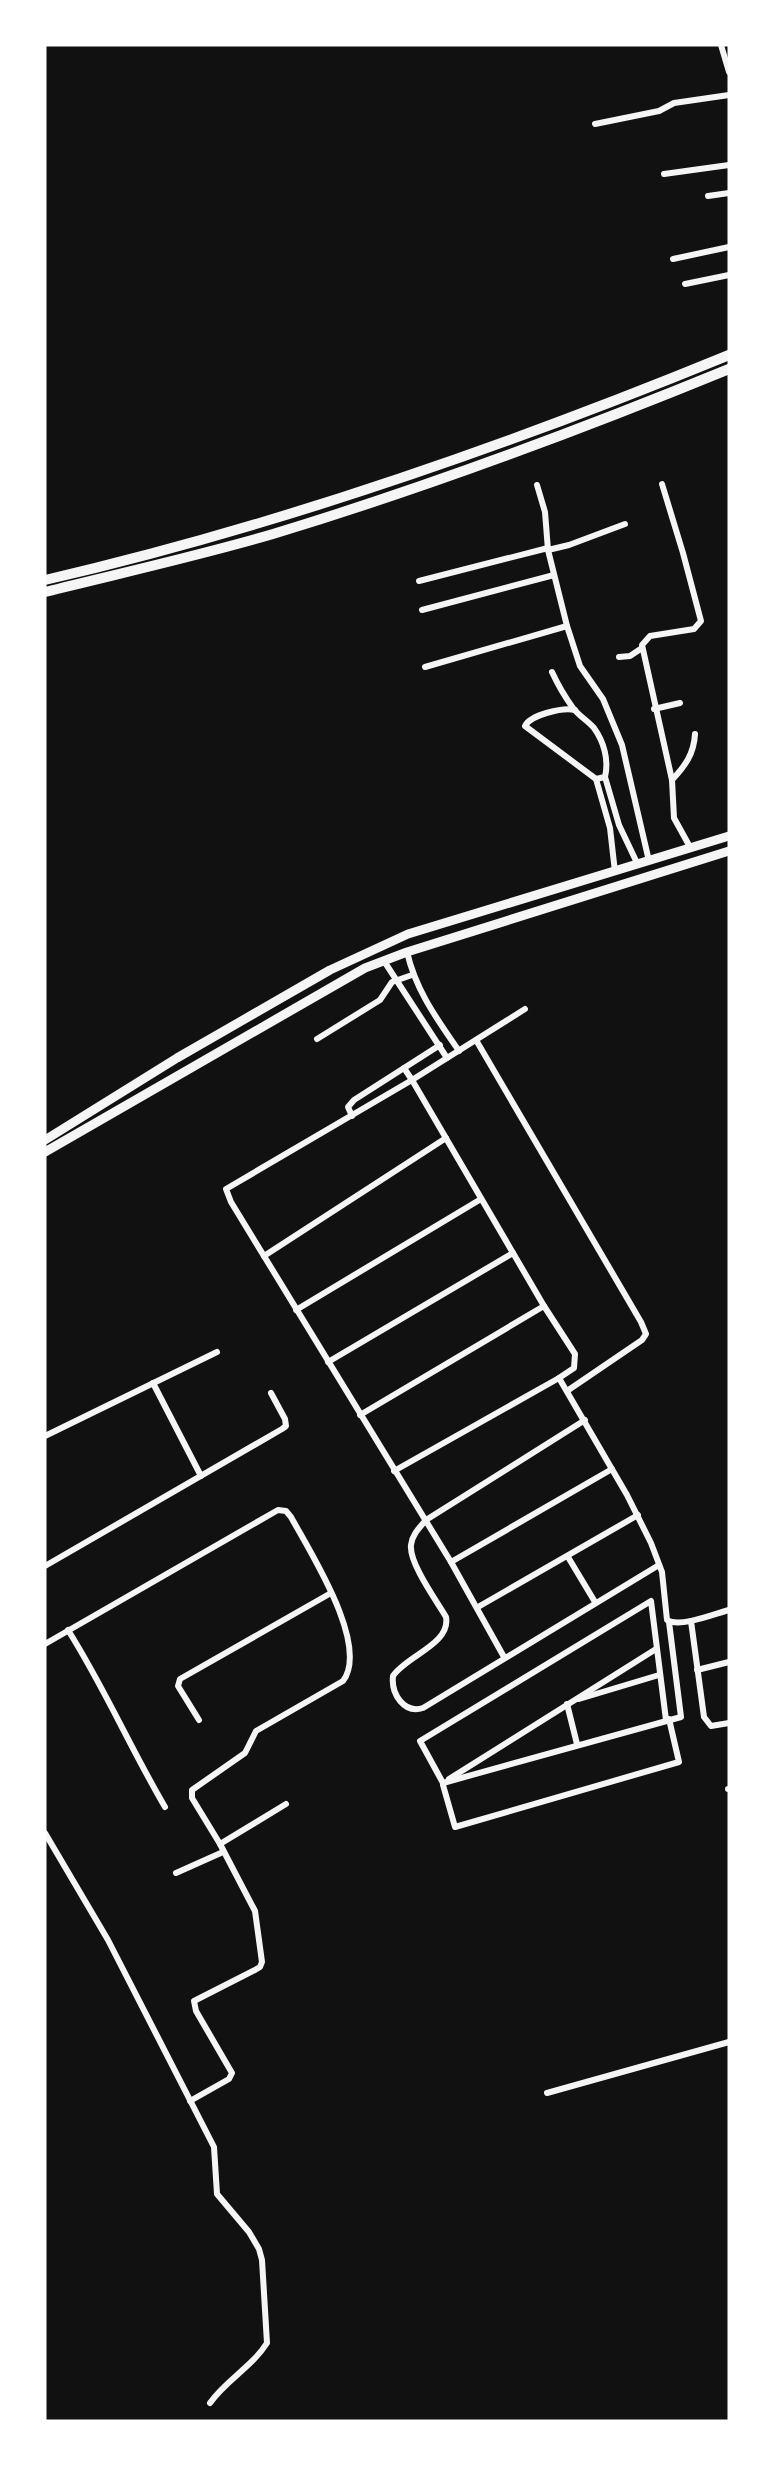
<svg xmlns="http://www.w3.org/2000/svg" width="774" height="2466" font-family="'Asap Condensed',sans-serif">
  <style>
    .lines { fill: none; stroke-linecap: round; stroke-linejoin: round }
    .minor { stroke: #f5f5f5; stroke-width: 6 }
    .trunk { stroke: #f5f5f5; stroke-width: 9 }
    .motorway { stroke: #f5f5f5; stroke-width: 10 }
  </style>
  <rect width="100%" height="100%" fill="#111"/>
  <g class="lines">
    <g class="minor">
      <path d="M721,45L729,72"/>
      <path d="M595,124L659,111L674,103L729,95"/>
      <path d="M664,174L729,165"/>
      <path d="M708,196L729,193"/>
      <path d="M673,259L729,247"/>
      <path d="M685,284L729,275"/>
      <path d="M662,484L683,553L701,621L694,629L650,636L642,645L672,780L674,818L690,847"/>
      <path d="M537,485L545,512L548,550L567,626L580,666L603,699L622,745L649,861"/>
      <path d="M548,550L569,545L625,524"/>
      <path d="M419,581L548,548"/>
      <path d="M422,610L554,575"/>
      <path d="M619,657L630,656L642,648"/>
      <path d="M425,667L567,626"/>
      <path d="M552,672C558,685 565,697 573,708C579,716 588,721 594,728C604,742 609,760 605,777L596,779"/>
      <path d="M654,709L680,703"/>
      <path d="M575,710C563,707 530,715 525,726L596,779L610,828L615,872"/>
      <path d="M605,777L619,825L638,865"/>
      <path d="M672,780C685,766 694,754 695,734"/>
      <path d="M407,952C416,991 437,1019 459,1051"/>
      <path d="M384,961L447,1058"/>
      <path d="M317,1039L380,1000L392,982L412,975"/>
      <path d="M476,1040L641,1322L646,1334L642,1340L567,1391"/>
      <path d="M404,1068L412,1080L525,1009"/>
      <path d="M352,1116L348,1107L354,1100L440,1045"/>
      <path d="M264,1256L446,1138"/>
      <path d="M296,1310L481,1199"/>
      <path d="M328,1362L513,1253"/>
      <path d="M153,1383L201,1476"/>
      <path d="M360,1415L544,1306"/>
      <path d="M585,1420L426,1520C419,1528 412,1535 411,1545C409,1563 436,1600 446,1617C451,1644 406,1656 393,1676C391,1694 404,1714 423,1708L659,1565"/>
      <path d="M45,1436L217,1352"/>
      <path d="M394,1471L559,1378"/>
      <path d="M568,1557L595,1602"/>
      <path d="M451,1562L612,1469"/>
      <path d="M45,1566L282,1429L286,1426L285,1419L271,1393"/>
      <path d="M478,1607L638,1515"/>
      <path d="M691,1621L704,1717L711,1726L729,1723"/>
      <path d="M68,1630C104,1687 131,1749 165,1807"/>
      <path d="M45,1644L278,1510L286,1511L291,1517C310,1552 370,1645 343,1681L256,1731L245,1753L192,1790V1798L220,1844L255,1911L262,1962L260,1967L255,1970L194,2001L196,2011L232,2073L229,2079L190,2101"/>
      <path d="M504,1657L451,1562L231,1202L226,1189L412,1080L544,1306L575,1354L574,1368L559,1378L627,1495L651,1543L662,1572L667,1620C680,1628 714,1614 729,1610"/>
      <path d="M697,1670L729,1662"/>
      <path d="M579,1699L659,1675"/>
      <path d="M567,1704L577,1744"/>
      <path d="M199,1720L178,1686L180,1679L331,1593"/>
      <path d="M449,1779L656,1649"/>
      <path d="M443,1783L420,1741L651,1601L666,1720"/>
      <path d="M443,1783L681,1717L669,1622"/>
      <path d="M443,1785L455,1827L679,1762L669,1719"/>
      <path d="M728,1789H729"/>
      <path d="M45,1833L108,1940L214,2147L217,2194L249,2232L259,2249L262,2260L267,2343C252,2367 226,2380 210,2403"/>
      <path d="M220,1844L286,1804"/>
      <path d="M176,1873L223,1852"/>
      <path d="M547,2093L729,2042"/>
    </g>
    <g class="trunk">
      <path d="M45,1140L177,1058L330,970L408,934L729,836"/>
      <path d="M45,1152L365,968L407,952L729,851"/>
    </g>
    <g class="motorway">
      <path d="M45,580C279,526 507,446 729,355"/>
      <path d="M45,592C121,573 198,556 273,534C428,487 580,430 729,369"/>
    </g>
  </g>
  <rect width="774" height="2466" fill="none" stroke="#ffffff" stroke-width="93"/>
</svg>
